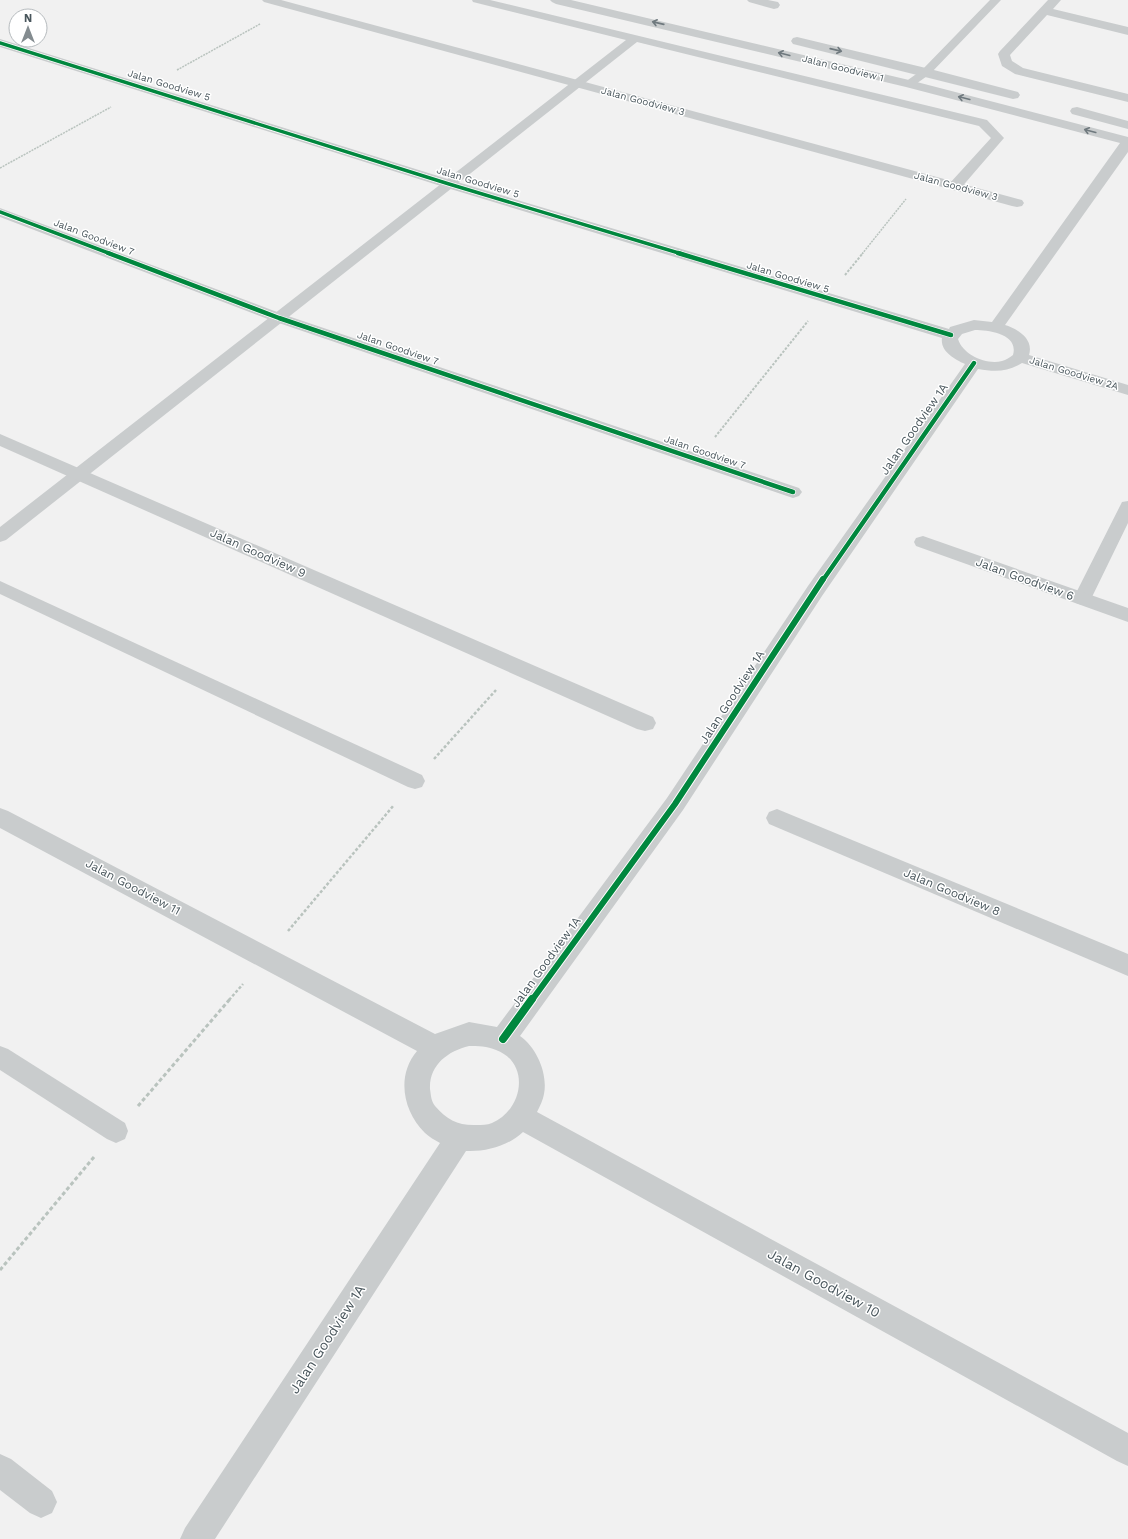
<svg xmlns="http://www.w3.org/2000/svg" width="1128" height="1539" font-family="'Work Sans',sans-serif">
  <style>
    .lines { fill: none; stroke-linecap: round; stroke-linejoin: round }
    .path-far3 { stroke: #b9c3be; stroke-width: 1.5; stroke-dasharray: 2 1; stroke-linecap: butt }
    .path-far2 { stroke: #b9c3be; stroke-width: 2; stroke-dasharray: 2.5 1.5; stroke-linecap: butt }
    .path-far1 { stroke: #b9c3be; stroke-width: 2.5; stroke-dasharray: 3 2; stroke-linecap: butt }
    .path { stroke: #b9c3be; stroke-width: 3; stroke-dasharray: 4 2.5; stroke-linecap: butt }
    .service { fill: #c9cccd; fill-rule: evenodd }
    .minor { fill: #c9cccd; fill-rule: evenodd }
    .cycleway-far3-casing { stroke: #fff; stroke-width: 5 }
    .cycleway-far2-casing { stroke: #fff; stroke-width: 6 }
    .cycleway-far1-casing { stroke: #fff; stroke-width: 8 }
    .cycleway-casing { stroke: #fff; stroke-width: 10 }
    .cycleway-far3 { stroke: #00873e; stroke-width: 3.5 }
    .cycleway-far2 { stroke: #00873e; stroke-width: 4.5 }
    .cycleway-far1 { stroke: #00873e; stroke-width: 6 }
    .cycleway { stroke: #00873e; stroke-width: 8 }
    .oneway { stroke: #6f797e }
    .labels { text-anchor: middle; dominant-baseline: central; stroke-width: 3; stroke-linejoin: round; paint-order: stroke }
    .far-street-label { font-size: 10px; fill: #49565c; stroke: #fff }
    .street-label { font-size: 12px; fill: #49565c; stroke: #fff }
    .near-street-label { font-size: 14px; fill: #49565c; stroke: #fff }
  </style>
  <rect width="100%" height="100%" fill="#f1f1f1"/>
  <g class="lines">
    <g class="path-far3">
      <path d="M177,70L260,24"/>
      <path d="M0,168L111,107"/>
      <path d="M862,254L906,199"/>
    </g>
    <g class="path-far2">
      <path d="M845,275L863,253"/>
      <path d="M715,437L808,321"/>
    </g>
    <g class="path-far1">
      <path d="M434,759L496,690"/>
      <path d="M288,931L394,805"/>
      <path d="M229,1000L243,984"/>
    </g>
    <g class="path">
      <path d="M138,1106L230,999"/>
      <path d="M0,1270L94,1157"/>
    </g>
    <g class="service">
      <path d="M472,0H490L987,120L1004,138L960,189H950L949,186L950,183L991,138L979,126L637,42L6,540L0,542V527L626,40L473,2Z"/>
      <path d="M990,0H1001L930,74L913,86H905L903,84L905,82L922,70Z"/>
      <path d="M1128,501V523L1091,599L1088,603L1082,605L1076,603L1073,599L1120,506L1122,502Z"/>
      <path d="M0,581L422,775L425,781L422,787L415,789L408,787L0,594Z"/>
      <path d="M0,1046L8,1049L125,1123L128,1131L125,1139L116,1143L107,1139L0,1070Z"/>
    </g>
    <g class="minor">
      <path d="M262,0H281L1022,200L1024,203L1022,206L1017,207L1012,206L264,2Z"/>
      <path d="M550,0H571L909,80L1128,137V152L1005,325C1018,329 1034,339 1029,355L1128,385V395L1022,363C1008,372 995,372 978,369L822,596L683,810L520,1036C537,1048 548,1074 544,1094C543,1100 540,1106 537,1112L1128,1433V1466L1117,1461L523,1132C508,1146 486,1152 466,1151L215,1539H180L185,1528L440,1143C435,1140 429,1137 425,1133C403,1111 396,1076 417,1051L0,828V808L8,811L435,1034L469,1022L497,1027L667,798L808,586L965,364C954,359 940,351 942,338L444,187L0,47V39L454,181L949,329L950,327L974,320L992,322L1120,143L906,87L556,4L552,2ZM975,330C989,330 1019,334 1013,355C1010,357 1006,360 1002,361C986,365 963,355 958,339L962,334ZM469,1046C478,1046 487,1046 496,1050C531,1063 523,1110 492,1123C487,1125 482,1125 477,1125C459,1126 447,1120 435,1106C431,1101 431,1095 430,1089C429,1065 448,1051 469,1046Z"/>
      <path d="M747,0H768L778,2L780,5L778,8L774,9L749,2Z"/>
      <path d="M1048,0H1061L1053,9L1128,27V35L1047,15L1010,55L1012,61L1023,68L1128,94V102L1015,74L1002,66L998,54L1000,51Z"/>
      <path d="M797,37L930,69L1018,92L1020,95L1018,98L1013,99L793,44L791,41L793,38Z"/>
      <path d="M1077,107L1128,121V129L1072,114L1070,111L1072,108Z"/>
      <path d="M0,208L285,315L799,488L802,492L799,496L793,498L787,496L273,321L0,217Z"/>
      <path d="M0,434L653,717L656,723L653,729L645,731L637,729L0,446Z"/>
      <path d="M923,536L1128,608V622L916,546L914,542L916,538Z"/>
      <path d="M777,809L1128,954V976L769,824L766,818L769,812Z"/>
      <path d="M0,1454L11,1459L52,1491L57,1502L52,1513L41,1518L30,1513L0,1490Z"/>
    </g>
    <defs>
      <g id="cycleway-far3">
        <path d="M0,43L449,184L682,254"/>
        <path d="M0,212L111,254"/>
      </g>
      <g id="cycleway-far2">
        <path d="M108,253L279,318L793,492"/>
        <path d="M678,253L951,335"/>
        <path d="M823,580L974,363"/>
      </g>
      <path id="cycleway-far1" d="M532,1000L675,804L823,579"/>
      <path id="cycleway" d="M503,1039L532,999"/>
    </defs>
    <use href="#cycleway-far3" class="cycleway-far3-casing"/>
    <use href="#cycleway-far2" class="cycleway-far2-casing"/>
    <use href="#cycleway-far1" class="cycleway-far1-casing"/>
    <use href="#cycleway" class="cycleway-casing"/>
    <use href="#cycleway-far3" class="cycleway-far3"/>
    <use href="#cycleway-far2" class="cycleway-far2"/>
    <use href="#cycleway-far1" class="cycleway-far1"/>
    <use href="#cycleway" class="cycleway"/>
  </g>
  <defs><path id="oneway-shaft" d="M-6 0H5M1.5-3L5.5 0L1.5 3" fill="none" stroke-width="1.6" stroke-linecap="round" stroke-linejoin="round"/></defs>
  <g class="oneway">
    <use href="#oneway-shaft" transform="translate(658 23) rotate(-167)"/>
    <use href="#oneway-shaft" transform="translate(836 50) rotate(13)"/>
    <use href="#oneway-shaft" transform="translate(784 54) rotate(-166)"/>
    <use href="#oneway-shaft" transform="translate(964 98) rotate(-166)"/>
    <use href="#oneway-shaft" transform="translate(1090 131) rotate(-165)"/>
  </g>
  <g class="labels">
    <g class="far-street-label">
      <text transform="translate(843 68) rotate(14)">Jalan Goodview 1</text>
      <text transform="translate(169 85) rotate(17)">Jalan Goodview 5</text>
      <text transform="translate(643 101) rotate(15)">Jalan Goodview 3</text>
      <text transform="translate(478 182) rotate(17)">Jalan Goodview 5</text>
      <text transform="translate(956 186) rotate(15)">Jalan Goodview 3</text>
      <text transform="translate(94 237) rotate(21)">Jalan Goodview 7</text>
      <text transform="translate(788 277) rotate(17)">Jalan Goodview 5</text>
      <text transform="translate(398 348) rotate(19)">Jalan Goodview 7</text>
      <text transform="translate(1074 373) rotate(17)">Jalan Goodview 2A</text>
      <text transform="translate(705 452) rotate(19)">Jalan Goodview 7</text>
    </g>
    <g class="street-label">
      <text transform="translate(914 429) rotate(-55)">Jalan Goodview 1A</text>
      <text transform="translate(258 553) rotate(24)">Jalan Goodview 9</text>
      <text transform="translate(1025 579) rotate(20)">Jalan Goodview 6</text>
      <text transform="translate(732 697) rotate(-57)">Jalan Goodview 1A</text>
      <text transform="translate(133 887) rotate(28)">Jalan Goodview 11</text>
      <text transform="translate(952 892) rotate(23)">Jalan Goodview 8</text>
      <text transform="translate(546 962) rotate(-54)">Jalan Goodview 1A</text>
    </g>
    <g class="near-street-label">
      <text transform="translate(824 1283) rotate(29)">Jalan Goodview 10</text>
      <text transform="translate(327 1339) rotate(-57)">Jalan Goodview 1A</text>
    </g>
  </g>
  <g transform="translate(28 28)"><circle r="19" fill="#ffffff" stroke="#b6bbbe"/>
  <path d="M0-3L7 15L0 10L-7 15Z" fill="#848c90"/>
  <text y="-6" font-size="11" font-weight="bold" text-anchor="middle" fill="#49565c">N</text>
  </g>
</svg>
